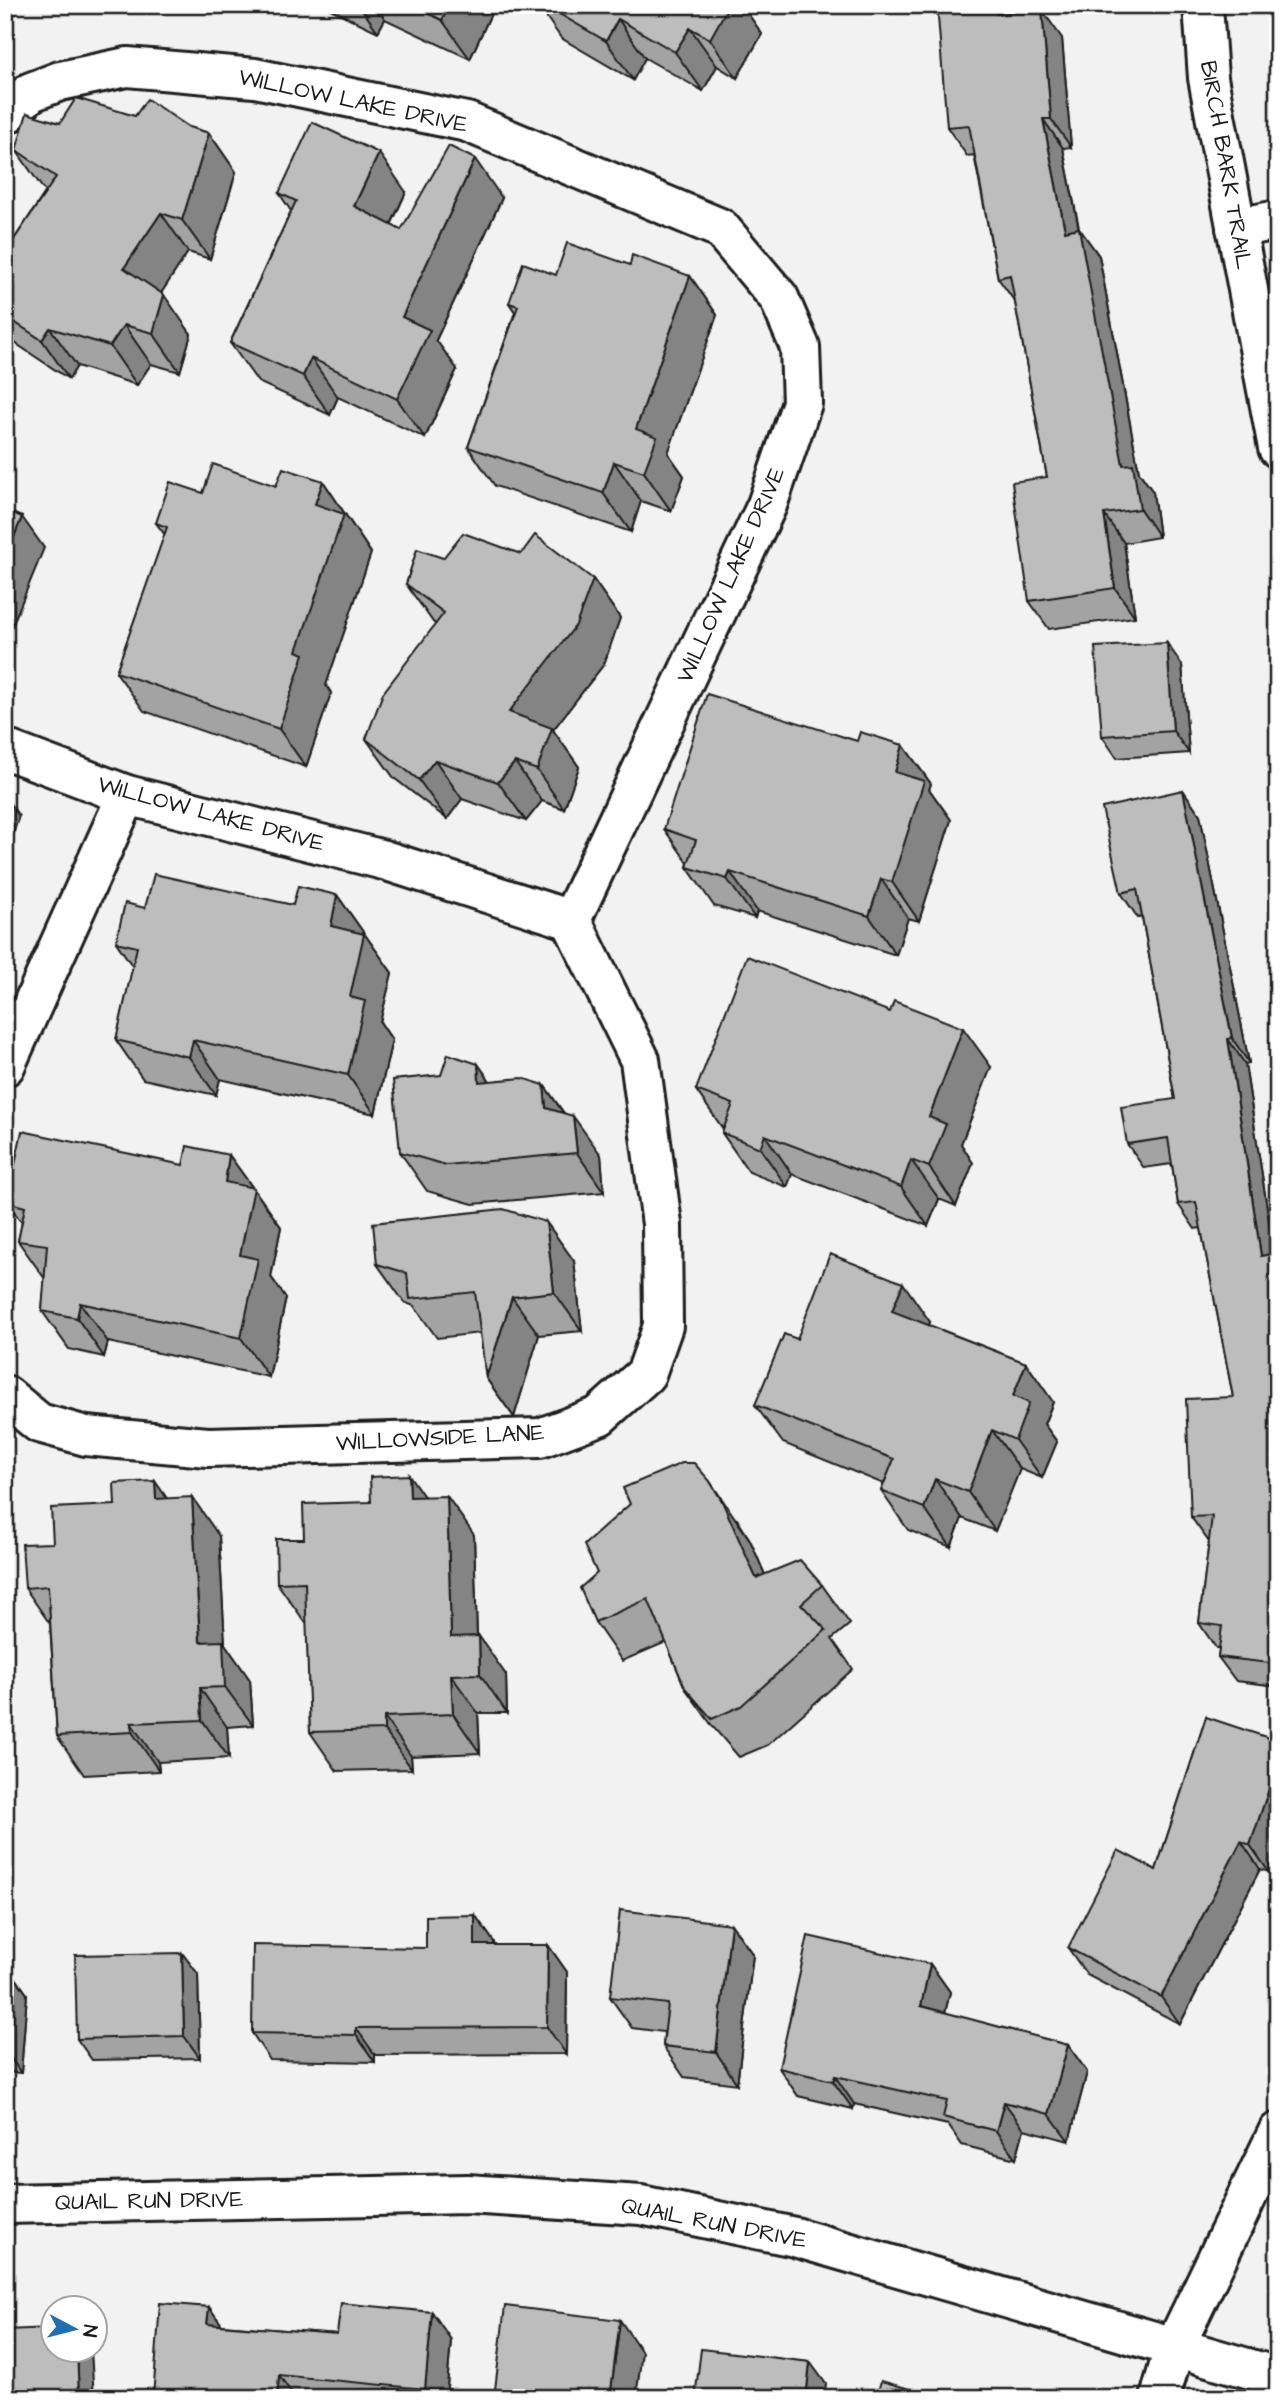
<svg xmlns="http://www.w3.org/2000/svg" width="1283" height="2403" font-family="'Architects Daughter',sans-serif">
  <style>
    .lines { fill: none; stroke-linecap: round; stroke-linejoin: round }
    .street-casing { stroke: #1c1c1c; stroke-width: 44 }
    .street { stroke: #fff; stroke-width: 38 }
    .wall { fill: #a3a3a3; stroke: #1c1c1c; stroke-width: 2 }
    .shaded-wall { fill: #848484; stroke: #1c1c1c; stroke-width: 2 }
    .building { fill: #bdbdbd; stroke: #1c1c1c; stroke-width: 2 }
    .labels { text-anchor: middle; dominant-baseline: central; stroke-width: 5; stroke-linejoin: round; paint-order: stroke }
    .street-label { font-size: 23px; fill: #1c1c1c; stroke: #fff }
  </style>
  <rect width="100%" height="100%" fill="#f2f2f2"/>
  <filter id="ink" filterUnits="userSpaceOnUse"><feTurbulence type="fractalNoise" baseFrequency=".0143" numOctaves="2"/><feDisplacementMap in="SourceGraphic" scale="14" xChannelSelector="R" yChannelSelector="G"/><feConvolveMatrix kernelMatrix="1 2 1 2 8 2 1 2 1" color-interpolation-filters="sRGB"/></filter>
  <g filter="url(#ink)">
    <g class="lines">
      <defs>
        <g id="street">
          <path d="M1203,5L1208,78L1278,448"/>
          <path d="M5,115L31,92L60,81L127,67L255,78L467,122L720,228L779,298L800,347L802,403L767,505L571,920"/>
          <path d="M1236,228L1278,220"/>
          <path d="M5,749L127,795L384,860L571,920"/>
          <path d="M5,1066L127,795"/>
          <path d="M5,1395L39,1423L86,1436L208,1447L540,1438L599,1416L646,1374L663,1326L662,1224L640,1060L571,920"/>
          <path d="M5,2204L467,2194L641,2205L795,2237L1278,2377"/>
          <path d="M1160,2398L1174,2348L1278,2132"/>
        </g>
      </defs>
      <use href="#street" class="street-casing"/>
      <use href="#street" class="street"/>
    </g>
    <g class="wall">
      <path d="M322,5H495L470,59L385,19L378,32Z"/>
      <path d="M538,5H742L762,34L737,78L717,66L703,91L645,58L633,80L561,38Z"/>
      <path d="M1020,12L1062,38L1071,147L1063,148L1079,228L1099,256L1139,472L1153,492L1159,537L1124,543L1135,617L1049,629L1029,601L1047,477L1015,302L998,278L974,155L967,156L947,127Z"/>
      <path d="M135,116L189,127L209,133L236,172L210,259L188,252L161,293L191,334L180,372L151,364L137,385L77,366L69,379L9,339L5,333V253L46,191L43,189L16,150L60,123Z"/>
      <path d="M406,192L391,225L401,230L502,198L436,340L457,369L425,438L338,397L330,415L258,382L230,343L291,211L279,193Z"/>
      <path d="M630,265L690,276L717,315L668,453L684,476L671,511L641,501L631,532L495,486L468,447L515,312L509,303L556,275Z"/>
      <path d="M323,481L371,553L326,685L331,693L306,767L144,711L116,672L165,535L156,523L276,486Z"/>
      <path d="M521,554L593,579L620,618L604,664L553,730L579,767L564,809L542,801L526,821L462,799L447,819L394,778L366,739L436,625L433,622L406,584L443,558Z"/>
      <path d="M1182,665L1189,753L1117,758L1102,736Z"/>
      <path d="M857,741L903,745L931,784L929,789L951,820L919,921L908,918L896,955L757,911L755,918L714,906L687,867L688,863L664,829Z"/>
      <path d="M1183,790L1200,815L1249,1063L1245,1064L1274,1253L1278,1255V1686L1236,1681L1218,1657L1219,1648H1216L1199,1623L1209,1542L1191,1517L1233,1397L1201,1228L1195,1229L1178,1204L1172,1164L1144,1168L1127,1144L1175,1099L1142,917L1138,918L1121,893Z"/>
      <path d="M337,895L392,973L380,1022L392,1040L375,1114L220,1079L216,1095L143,1079L116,1040L133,967L116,942L145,908L293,905Z"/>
      <path d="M478,1064L490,1081L544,1085L564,1113L601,1155L604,1192L473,1204L427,1191L400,1152L441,1075Z"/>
      <path d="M991,1067L961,1144L973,1163L956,1206L939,1199L928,1226L792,1174L787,1187L749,1172L722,1133L723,1129L696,1090Z"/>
      <path d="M229,1155L281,1227L271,1277L286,1298L269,1377L108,1342L104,1357L69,1349L42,1311L45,1279L18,1241L22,1223L7,1202Z"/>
      <path d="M546,1222L574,1261L582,1331L539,1335L514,1417L486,1378L480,1333L437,1338L414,1306L404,1302L377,1264Z"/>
      <path d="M930,1322L929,1325L1026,1363L1053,1402L1044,1424L1057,1442L1042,1478L1020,1469L995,1531L962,1518L951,1547L908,1530L881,1491L884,1484L783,1443L755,1405L797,1339Z"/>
      <path d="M424,1496L474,1535L477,1636L506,1675L507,1713H478L480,1753L411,1756L412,1769L337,1771L310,1732L307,1622H305L277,1583L304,1539L371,1502Z"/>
      <path d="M167,1499L219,1536L225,1644L250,1680L253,1725L227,1727L229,1758L158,1762L159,1771L84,1775L57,1736L50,1624L25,1588L53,1543L115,1505Z"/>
      <path d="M737,1519L750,1540L765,1575L822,1585L850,1624L832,1639L853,1669L768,1745L739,1757L713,1727L685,1688L666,1642L622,1661L595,1622L597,1573Z"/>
      <path d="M1206,1717L1269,1872L1260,1869L1180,2024L1087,1975L1068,1948L1156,1870Z"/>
      <path d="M475,1915L494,1942V1945H548L567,1972L566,2054L375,2055V2062L270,2060L252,2033L426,1948Z"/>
      <path d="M731,1924L753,1955L737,2084L684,2077L663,2046L664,2032L632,2028L610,1997Z"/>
      <path d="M182,1953L198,1974L200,2058L92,2060L77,2039Z"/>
      <path d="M930,1964L950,1992L945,2013L1068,2045L1087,2072L1069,2141L1024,2129L1016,2159L962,2145L948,2125L854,2104L853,2109L798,2096L779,2068Z"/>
      <path d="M5,1967H8L27,1994L21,2073L5,2072Z"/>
      <path d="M209,2307L222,2325L337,2334L432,2312L451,2340L446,2398H153Z"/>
    </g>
    <g class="shaded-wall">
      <path d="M359,5H375L385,19L378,32Z"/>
      <path d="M450,5H495L470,59L442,20Z"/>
      <path d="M724,5H742L762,34L737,78L710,39Z"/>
      <path d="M997,5H1021L1016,42L996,14Z"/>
      <path d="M1042,10L1062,38L1071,147L1051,119Z"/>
      <path d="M618,19L645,58L633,80L606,41Z"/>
      <path d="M690,28L717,66L703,91L675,52Z"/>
      <path d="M1043,119L1063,148L1080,235L1079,228L1099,256L1139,472L1153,492L1159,537L1140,509L1123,465L1065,231Z"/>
      <path d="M209,133L236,172L210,259L182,220Z"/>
      <path d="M379,153L406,192L382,244L354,206Z"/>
      <path d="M475,159L502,198L436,340L457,369L425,438L397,399L402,317Z"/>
      <path d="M161,213L188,252L152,307L124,268Z"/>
      <path d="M690,276L717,315L668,453L684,476L671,511L644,472L636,429Z"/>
      <path d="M164,295L191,334L180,372L153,333Z"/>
      <path d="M124,325L151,364L137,385L110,346Z"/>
      <path d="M50,328L77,366L69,379L42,340Z"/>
      <path d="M311,358L338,397L330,415L303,376Z"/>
      <path d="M614,462L641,501L631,532L603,493Z"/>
      <path d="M323,481L371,553L326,685L331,693L306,767L279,729L315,504Z"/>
      <path d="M1104,514L1124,543L1135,617L1115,588Z"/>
      <path d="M22,517L44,548L5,643V559Z"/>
      <path d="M593,579L620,618L604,664L553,730L579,767L564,809L537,770L509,712Z"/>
      <path d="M1167,643L1182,665L1189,753L1173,731Z"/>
      <path d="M903,745L931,784L929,789L951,820L919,921L892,882L895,772Z"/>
      <path d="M435,760L462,799L447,819L419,780Z"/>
      <path d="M515,762L542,801L526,821L498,782Z"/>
      <path d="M1183,790L1200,815L1249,1063L1232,1038Z"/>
      <path d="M5,797L19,816L5,858Z"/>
      <path d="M730,872L757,911L755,918L727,879Z"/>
      <path d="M881,879L908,918L896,955L869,916Z"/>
      <path d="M337,895L392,973L380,1022L392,1040L375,1114L348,1075L350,997L331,926Z"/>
      <path d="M963,1028L991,1067L961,1144L973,1163L956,1206L929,1167V1117Z"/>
      <path d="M1228,1039L1245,1064L1278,1280L1261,1256Z"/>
      <path d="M193,1040L220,1079L216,1095L189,1057Z"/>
      <path d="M478,1064L505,1103L479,1082Z"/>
      <path d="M544,1085L571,1124L546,1108Z"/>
      <path d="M573,1116L601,1155L604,1192L577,1153Z"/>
      <path d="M765,1135L792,1174L787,1187L760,1148Z"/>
      <path d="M229,1155L281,1227L271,1277L286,1298L269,1377L241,1338L240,1255L225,1182Z"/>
      <path d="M911,1160L939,1199L928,1226L901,1187Z"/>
      <path d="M546,1222L574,1261L582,1331L554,1292Z"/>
      <path d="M903,1283L930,1322L919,1350L892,1311Z"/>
      <path d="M512,1297L539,1335L514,1417L486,1378Z"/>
      <path d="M80,1303L108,1342L104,1357L77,1318Z"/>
      <path d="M1026,1363L1053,1402L1044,1424L1057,1442L1042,1478L1015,1440L1013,1396Z"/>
      <path d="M992,1430L1020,1469L995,1531L968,1492Z"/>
      <path d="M409,1475L436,1514L410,1497Z"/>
      <path d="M935,1479L962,1518L951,1547L924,1508Z"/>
      <path d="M709,1480L750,1540L783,1617L756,1578Z"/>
      <path d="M155,1481L182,1520L156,1499Z"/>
      <path d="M447,1496L474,1535L478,1674L451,1637Z"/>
      <path d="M192,1497L219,1536L225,1644L250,1680L253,1725L225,1687L200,1642Z"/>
      <path d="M479,1636L506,1675L507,1713L480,1674Z"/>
      <path d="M451,1675L478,1713L480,1753L453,1714Z"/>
      <path d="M200,1688L227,1727L229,1758L202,1720Z"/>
      <path d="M384,1717L411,1756L412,1769L384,1730Z"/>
      <path d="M131,1723L158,1762L159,1771L132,1732Z"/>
      <path d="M1278,1762V1847L1269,1872L1250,1845Z"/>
      <path d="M1241,1841L1260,1869L1180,2024L1161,1997Z"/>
      <path d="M475,1915L494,1942V1972L475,1945Z"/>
      <path d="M731,1924L753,1955L737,2084L716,2052Z"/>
      <path d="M548,1945L567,1972L566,2054L547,2027Z"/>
      <path d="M182,1953L198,1974L200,2058L184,2036Z"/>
      <path d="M930,1964L950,1992L940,2034L921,2006Z"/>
      <path d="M8,1967L27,1994L21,2073L5,2050V2004Z"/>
      <path d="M356,2028L375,2055V2062L356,2035Z"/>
      <path d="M1068,2045L1087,2072L1069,2141L1049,2114Z"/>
      <path d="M835,2076L854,2104L853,2109L833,2081Z"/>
      <path d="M1004,2102L1024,2129L1016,2159L996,2131Z"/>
      <path d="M209,2307L228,2334L207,2324Z"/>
      <path d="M432,2312L451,2340L446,2398H431L425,2389Z"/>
      <path d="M620,2320L642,2352L636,2398H610Z"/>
      <path d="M77,2350H91L94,2398H79Z"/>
      <path d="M810,2362L826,2384L824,2398H806Z"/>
      <path d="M279,2375L295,2398H277Z"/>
    </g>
    <g class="building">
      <path d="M411,5H450L442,20Z"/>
      <path d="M544,5H729L710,39L690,28L675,52L618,19L606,41Z"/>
      <path d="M937,5H997L996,14L1042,10L1051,119H1043L1065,231L1079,228L1123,465L1133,464L1140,509L1104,514L1115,588L1029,601L1012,482L1047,477L1010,275L998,278L969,125L947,127Z"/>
      <path d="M76,98L135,116L147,99L189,127L209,133L182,220L161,213L124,268L164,295L153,333L124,325L110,346L50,328L42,340L5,316V253L56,177L16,150L27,113L60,123Z"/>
      <path d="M312,122L379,153L354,206L401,230L449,146L475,159L402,317L430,330L397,399L311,358L303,376L230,343L296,201L279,193Z"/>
      <path d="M567,243L630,265L632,255L690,276L636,429L657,437L644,472L614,462L603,493L468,447L518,306L509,303L523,263L556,275Z"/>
      <path d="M213,464L276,486L283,468L323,481L315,504L344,514L297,651L304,654L279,729L116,672L167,527L156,523L170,482L203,493Z"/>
      <path d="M5,510L22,517L5,559Z"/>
      <path d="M463,533L521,554L535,535L593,579L576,625L509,712L552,728L537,770L515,762L498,782L435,760L419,780L366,739L383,693L444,613L406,584L417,549L443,558Z"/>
      <path d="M1167,643L1173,731L1102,736L1095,647Z"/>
      <path d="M707,694L857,741L860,732L903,745L895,772L924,781L892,882L881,879L869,916L730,872L727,879L687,867L696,840L664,829Z"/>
      <path d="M1183,790L1232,1038L1228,1039L1261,1256L1276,1253L1278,1261V1664L1218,1657L1222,1626L1199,1623L1212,1516L1191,1517L1186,1399L1233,1397L1196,1202L1178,1204L1168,1138L1127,1144L1121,1107L1175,1099L1137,889L1121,893L1102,808Z"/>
      <path d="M154,874L293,905L298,886L337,895L331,926L364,934L350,997L365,1001L348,1075L193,1040L189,1057L116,1040L137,947L116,942L125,903L145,908Z"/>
      <path d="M747,956L890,1012L894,1001L963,1028L929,1117L946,1124L929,1167L911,1160L901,1187L765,1135L760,1148L722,1133L733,1104L696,1090Z"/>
      <path d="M448,1054L478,1064L479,1082L522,1078L544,1085L546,1108L573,1116L577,1153L446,1165L400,1152L393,1080L441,1075Z"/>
      <path d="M22,1131L183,1165L187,1146L229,1155L225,1182L254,1188L240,1255L258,1259L241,1338L80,1303L77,1318L42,1311L47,1245L18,1241L25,1207L7,1202Z"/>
      <path d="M503,1209L546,1222L554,1292L512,1297L486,1378L475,1292L410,1299L407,1273L377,1264L373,1223Z"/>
      <path d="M830,1254L903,1283L892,1311L1026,1363L1013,1396L1029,1403L1015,1440L992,1430L968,1492L935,1479L924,1508L881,1491L894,1459L755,1405L784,1334L797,1339Z"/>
      <path d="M682,1463H694L709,1480L722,1501L756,1578L800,1560L822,1585L801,1604L826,1630L741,1706L712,1719L685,1688L648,1599L595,1622L580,1588L597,1573L584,1545L630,1504L623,1488Z"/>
      <path d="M409,1475L410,1497L447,1496L451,1637L479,1636L480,1674L451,1675L453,1714L384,1717V1730L310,1732L305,1582L277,1583L276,1539H304L303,1504L371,1502L370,1477Z"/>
      <path d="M155,1481L156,1499L192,1497L200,1642L223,1641L225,1687L200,1688L202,1720L131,1723L132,1732L57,1736L48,1586L25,1588L22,1544L53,1543L51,1508L115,1505L114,1483Z"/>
      <path d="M1206,1717L1278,1741V1762L1250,1845L1241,1841L1161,1997L1068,1948L1118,1850L1156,1870Z"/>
      <path d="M620,1910L731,1924L716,2052L663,2046L668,2004L610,1997Z"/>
      <path d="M475,1915V1945H548L547,2027L356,2028V2035L252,2033L253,1945L426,1948V1916Z"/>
      <path d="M808,1936L930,1964L921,2006L1068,2045L1049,2114L1004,2102L996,2131L943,2117L947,2101L835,2076L833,2081L779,2068Z"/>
      <path d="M182,1953L184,2036L77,2039L75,1955Z"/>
      <path d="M5,1967H8L5,2004Z"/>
      <path d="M160,2303L209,2307L207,2324L337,2334L341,2303L432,2312L425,2389L279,2375L277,2398H153Z"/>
      <path d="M505,2306L620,2320L610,2398H494Z"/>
      <path d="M52,2328V2350H77L79,2398H5V2330Z"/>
      <path d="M701,2349L810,2362L806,2398H695Z"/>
      <path d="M881,2381L943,2398H876Z"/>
    </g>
  </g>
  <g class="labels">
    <g class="street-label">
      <text transform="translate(353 101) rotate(12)">WILLOW LAKE DRIVE</text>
      <text transform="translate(1226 165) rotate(80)">BIRCH BARK TRAIL</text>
      <text transform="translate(731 575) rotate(-66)">WILLOW LAKE DRIVE</text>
      <text transform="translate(211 814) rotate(15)">WILLOW LAKE DRIVE</text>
      <text transform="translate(440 1438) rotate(-3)">WILLOWSIDE LANE</text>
      <text transform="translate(149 2201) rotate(-1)">QUAIL RUN DRIVE</text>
      <text transform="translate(714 2223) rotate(11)">QUAIL RUN DRIVE</text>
    </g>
  </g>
  <rect width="1283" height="2403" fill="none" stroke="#fff" stroke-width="28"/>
  <rect x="14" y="14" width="1255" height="2375" fill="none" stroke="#1c1c1c" stroke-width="2.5" filter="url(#ink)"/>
  <g transform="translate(74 2329) rotate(97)"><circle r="33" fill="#ffffff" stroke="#a4a4a4" stroke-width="2"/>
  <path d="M0-5L12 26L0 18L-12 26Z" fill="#1f6fb2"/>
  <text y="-10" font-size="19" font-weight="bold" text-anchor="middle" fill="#1c1c1c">N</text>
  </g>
</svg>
